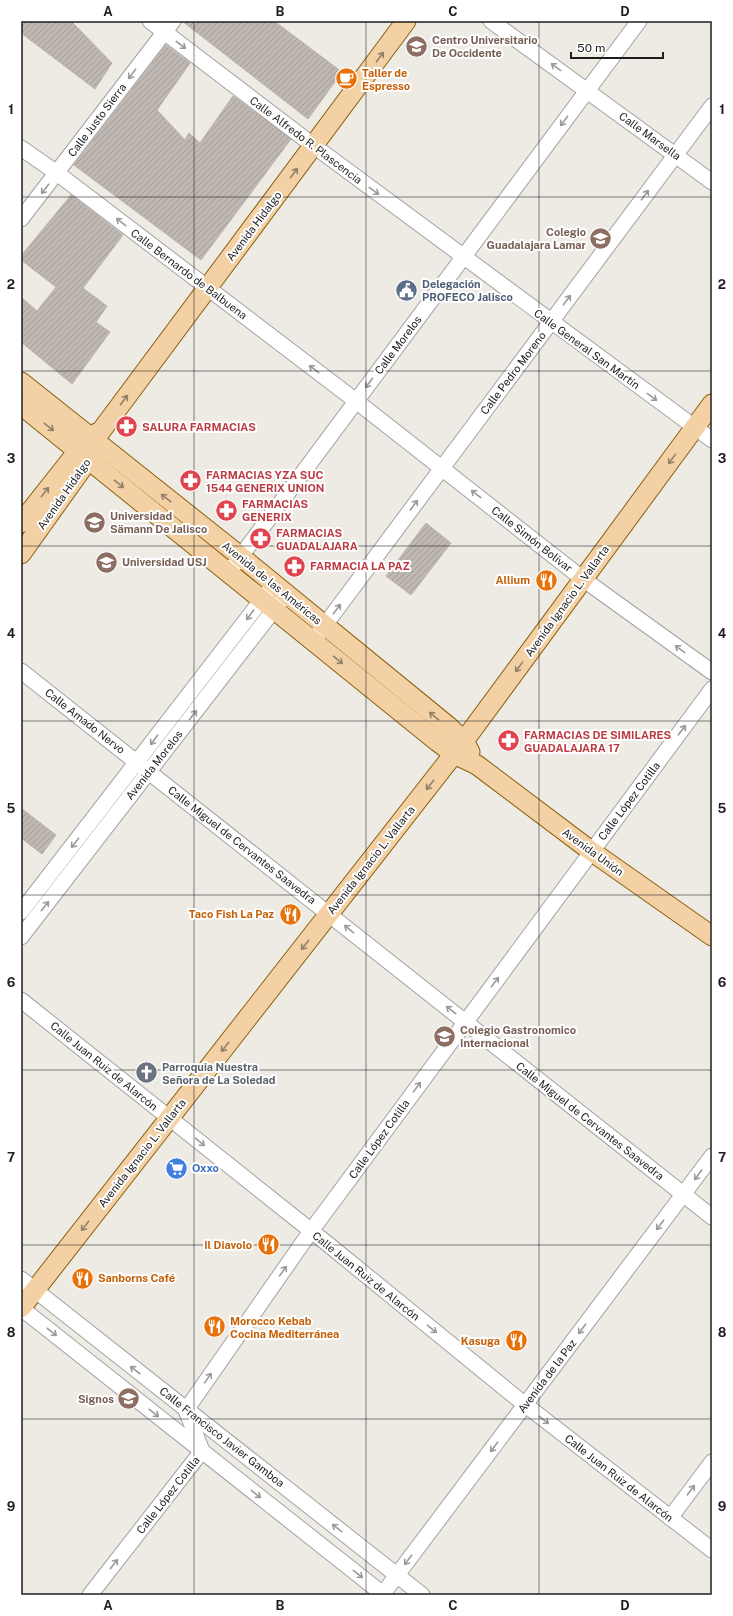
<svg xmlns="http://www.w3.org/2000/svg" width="733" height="1616" font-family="'Public Sans',sans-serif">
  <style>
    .building { fill: url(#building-hatch); stroke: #bfb2a9 }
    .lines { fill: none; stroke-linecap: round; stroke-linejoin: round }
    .minor-casing { stroke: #a2a2a2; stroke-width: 17 }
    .major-casing { stroke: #8b600d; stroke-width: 21 }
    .minor { stroke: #fff; stroke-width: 15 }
    .major { stroke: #f3d1a5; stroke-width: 19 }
    .oneway { stroke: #9a9a9a }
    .oneway2 { stroke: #938068 }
    .grid { fill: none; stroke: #1e1e1e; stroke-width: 1; stroke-opacity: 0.55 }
    .labels { text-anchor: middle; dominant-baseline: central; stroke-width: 4; stroke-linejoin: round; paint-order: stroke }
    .education-label { font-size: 11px; font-weight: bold; fill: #785e54; stroke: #fff; text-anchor: start }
    .food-label { font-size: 11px; font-weight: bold; fill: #c56008; stroke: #fff; text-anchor: end }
    .street-label { font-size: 11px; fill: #1e1e1e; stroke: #fff }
    .service-label { font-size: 11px; font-weight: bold; fill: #4e5e75; stroke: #fff; text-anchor: start }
    .health-label { font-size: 11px; font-weight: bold; fill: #be3a42; stroke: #fff; text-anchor: start }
    .worship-label { font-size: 11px; font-weight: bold; fill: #5b616d; stroke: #fff; text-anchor: start }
    .shop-label { font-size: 11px; font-weight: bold; fill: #366cbe; stroke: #fff; text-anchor: start }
    .neatline { fill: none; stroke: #1e1e1e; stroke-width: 1.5 }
    .grid-label { font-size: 13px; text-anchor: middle; font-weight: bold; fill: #1e1e1e }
  </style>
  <defs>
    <pattern id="building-hatch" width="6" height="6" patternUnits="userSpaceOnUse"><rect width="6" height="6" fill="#beb7b2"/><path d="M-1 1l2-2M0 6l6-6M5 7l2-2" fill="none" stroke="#a39d99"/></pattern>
  </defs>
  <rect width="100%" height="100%" fill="#eeebe5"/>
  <g class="building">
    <path d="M21,21H71L112,63L95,89L21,33Z"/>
    <path d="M182,21H274L342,72L308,119Z"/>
    <path d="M166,45L190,63L157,110L185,140L189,133L200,143L233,96L291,139L201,260L74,165Z"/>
    <path d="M71,195L123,235L83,288L107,306L96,322L110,332L72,384L21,342V297L37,311L56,287L21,260V256Z"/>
    <path d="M426,523L451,543L411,595L386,576Z"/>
    <path d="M21,808L56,835L42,854L21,838Z"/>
  </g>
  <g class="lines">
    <defs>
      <g id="minor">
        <path d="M150,21L314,146L712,440"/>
        <path d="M491,21L712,182"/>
        <path d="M21,148L57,173L356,401L583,579L712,672"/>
        <path d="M21,219L173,21"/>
        <path d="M229,572L639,21"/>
        <path d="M319,633L712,106"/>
        <path d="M21,671L712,1217"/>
        <path d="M21,912L274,584"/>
        <path d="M21,937L286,594"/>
        <path d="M21,1000L324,1241L518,1399L712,1550"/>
        <path d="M21,1279L422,1595"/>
        <path d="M21,1308L384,1595"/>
        <path d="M670,1518L712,1462"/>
        <path d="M90,1595L202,1451L186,1410L311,1231L712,689"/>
        <path d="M382,1595L712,1156"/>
      </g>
      <g id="major">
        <path d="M21,382L240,556L448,726L464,741L470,752"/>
        <path d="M21,405L438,742L454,754L477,765L591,851L712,936"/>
        <path d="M21,523L89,437L101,431L406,21"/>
        <path d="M21,554L96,449"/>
        <path d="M21,1308L464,741L712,404"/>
      </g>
    </defs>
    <use href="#minor" class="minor-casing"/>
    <use href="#major" class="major-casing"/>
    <use href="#minor" class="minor"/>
    <use href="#major" class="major"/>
  </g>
  <defs><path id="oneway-shaft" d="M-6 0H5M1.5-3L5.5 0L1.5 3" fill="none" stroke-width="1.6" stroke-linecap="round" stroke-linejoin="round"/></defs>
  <g class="oneway">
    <use href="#oneway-shaft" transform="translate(181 45) rotate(37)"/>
    <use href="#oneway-shaft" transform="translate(556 67) rotate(-144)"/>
    <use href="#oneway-shaft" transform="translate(132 74) rotate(127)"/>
    <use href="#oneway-shaft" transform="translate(564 121) rotate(127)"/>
    <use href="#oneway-shaft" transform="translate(45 189) rotate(128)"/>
    <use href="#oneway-shaft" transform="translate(374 191) rotate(36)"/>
    <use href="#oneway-shaft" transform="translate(645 195) rotate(-53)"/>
    <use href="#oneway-shaft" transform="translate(121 222) rotate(-142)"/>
    <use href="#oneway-shaft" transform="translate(567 300) rotate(-53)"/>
    <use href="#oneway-shaft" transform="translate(314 369) rotate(-143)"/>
    <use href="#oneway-shaft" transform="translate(369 383) rotate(127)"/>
    <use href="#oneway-shaft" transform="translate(652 397) rotate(36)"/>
    <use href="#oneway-shaft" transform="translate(476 494) rotate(-142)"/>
    <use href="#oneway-shaft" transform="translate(414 505) rotate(-53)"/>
    <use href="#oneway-shaft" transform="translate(337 609) rotate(-53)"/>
    <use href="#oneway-shaft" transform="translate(250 615) rotate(127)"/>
    <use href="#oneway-shaft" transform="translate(680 649) rotate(-144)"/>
    <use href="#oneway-shaft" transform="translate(193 715) rotate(-52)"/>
    <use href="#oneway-shaft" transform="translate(682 730) rotate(-53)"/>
    <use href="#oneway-shaft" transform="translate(154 740) rotate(127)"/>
    <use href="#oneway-shaft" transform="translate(75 843) rotate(128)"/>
    <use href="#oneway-shaft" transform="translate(45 906) rotate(-52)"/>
    <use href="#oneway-shaft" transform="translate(349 929) rotate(-141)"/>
    <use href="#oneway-shaft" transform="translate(495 982) rotate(-53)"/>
    <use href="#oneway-shaft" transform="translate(451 1010) rotate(-142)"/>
    <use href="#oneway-shaft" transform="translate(417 1087) rotate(-54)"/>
    <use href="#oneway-shaft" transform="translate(200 1142) rotate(39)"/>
    <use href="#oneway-shaft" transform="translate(698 1175) rotate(127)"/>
    <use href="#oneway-shaft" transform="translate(660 1225) rotate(127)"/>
    <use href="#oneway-shaft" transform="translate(283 1271) rotate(-55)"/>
    <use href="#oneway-shaft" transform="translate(432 1329) rotate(39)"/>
    <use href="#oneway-shaft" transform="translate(582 1329) rotate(127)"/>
    <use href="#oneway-shaft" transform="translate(52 1332) rotate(38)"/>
    <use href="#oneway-shaft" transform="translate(135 1370) rotate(-142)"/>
    <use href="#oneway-shaft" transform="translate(208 1378) rotate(-55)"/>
    <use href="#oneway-shaft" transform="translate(154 1413) rotate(38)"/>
    <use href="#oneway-shaft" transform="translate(544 1420) rotate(38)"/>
    <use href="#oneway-shaft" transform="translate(494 1447) rotate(127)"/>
    <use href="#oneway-shaft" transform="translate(691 1490) rotate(-53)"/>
    <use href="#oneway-shaft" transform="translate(256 1494) rotate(38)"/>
    <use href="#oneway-shaft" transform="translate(337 1528) rotate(-142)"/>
    <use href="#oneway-shaft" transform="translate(408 1560) rotate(127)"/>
    <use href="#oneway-shaft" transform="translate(114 1564) rotate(-52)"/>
    <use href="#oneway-shaft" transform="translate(358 1574) rotate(38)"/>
  </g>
  <g class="oneway2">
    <use href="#oneway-shaft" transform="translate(380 57) rotate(-53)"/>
    <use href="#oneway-shaft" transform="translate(294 173) rotate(-53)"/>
    <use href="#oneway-shaft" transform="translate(124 400) rotate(-53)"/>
    <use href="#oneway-shaft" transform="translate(49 427) rotate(38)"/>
    <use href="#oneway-shaft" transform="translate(672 459) rotate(126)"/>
    <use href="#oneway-shaft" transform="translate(119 484) rotate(39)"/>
    <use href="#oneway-shaft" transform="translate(45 492) rotate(-52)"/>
    <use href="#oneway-shaft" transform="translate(166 498) rotate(-142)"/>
    <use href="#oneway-shaft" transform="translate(338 660) rotate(39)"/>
    <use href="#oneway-shaft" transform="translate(519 667) rotate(126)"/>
    <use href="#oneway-shaft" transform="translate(434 716) rotate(-141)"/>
    <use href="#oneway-shaft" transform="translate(430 785) rotate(128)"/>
    <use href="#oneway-shaft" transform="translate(305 945) rotate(128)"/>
    <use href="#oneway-shaft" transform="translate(225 1047) rotate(128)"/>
    <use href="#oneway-shaft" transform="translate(85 1226) rotate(128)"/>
  </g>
  <path class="grid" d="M194,21V1595M366,21V1595M539,21V1595M21,197H712M21,371H712M21,546H712M21,721H712M21,895H712M21,1070H712M21,1245H712M21,1419H712"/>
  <defs>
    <symbol id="university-disc" viewBox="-11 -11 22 22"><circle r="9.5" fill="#8d6e63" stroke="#fff"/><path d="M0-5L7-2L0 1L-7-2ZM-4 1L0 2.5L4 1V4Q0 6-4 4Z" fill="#fff"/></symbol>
    <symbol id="cafe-disc" viewBox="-11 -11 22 22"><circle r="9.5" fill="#e8710a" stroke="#fff"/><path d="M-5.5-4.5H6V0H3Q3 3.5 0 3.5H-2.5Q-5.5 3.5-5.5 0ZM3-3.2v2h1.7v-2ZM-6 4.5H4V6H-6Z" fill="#fff"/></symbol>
    <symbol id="school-disc" viewBox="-11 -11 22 22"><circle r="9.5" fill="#8d6e63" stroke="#fff"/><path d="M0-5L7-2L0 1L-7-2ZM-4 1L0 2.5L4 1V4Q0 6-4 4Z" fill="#fff"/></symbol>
    <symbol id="civic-disc" viewBox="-11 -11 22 22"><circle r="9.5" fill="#5c6f8a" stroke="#fff"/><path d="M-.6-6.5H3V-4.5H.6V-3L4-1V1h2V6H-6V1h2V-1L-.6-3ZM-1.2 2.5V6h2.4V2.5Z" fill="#fff"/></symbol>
    <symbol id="pharmacy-disc" viewBox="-11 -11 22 22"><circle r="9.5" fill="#e0444e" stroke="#fff"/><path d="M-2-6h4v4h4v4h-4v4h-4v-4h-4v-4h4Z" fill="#fff"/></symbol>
    <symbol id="restaurant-disc" viewBox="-11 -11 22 22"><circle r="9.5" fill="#e8710a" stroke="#fff"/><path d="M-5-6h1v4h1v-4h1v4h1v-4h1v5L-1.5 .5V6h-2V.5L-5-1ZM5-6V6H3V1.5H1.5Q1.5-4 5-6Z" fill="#fff"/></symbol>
    <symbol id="church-disc" viewBox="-11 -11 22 22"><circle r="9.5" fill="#6b7280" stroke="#fff"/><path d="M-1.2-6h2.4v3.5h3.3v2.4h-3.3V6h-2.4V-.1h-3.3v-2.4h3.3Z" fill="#fff"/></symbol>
    <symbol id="supermarket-disc" viewBox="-11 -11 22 22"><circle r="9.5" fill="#3f7fe0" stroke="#fff"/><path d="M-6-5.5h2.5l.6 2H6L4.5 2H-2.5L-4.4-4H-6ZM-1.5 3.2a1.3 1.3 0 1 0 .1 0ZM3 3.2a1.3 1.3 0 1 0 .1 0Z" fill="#fff"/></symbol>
  </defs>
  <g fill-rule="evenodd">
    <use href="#university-disc" x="404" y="34" width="25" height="25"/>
    <use href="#cafe-disc" x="334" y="66" width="25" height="25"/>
    <use href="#school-disc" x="588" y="226" width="25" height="25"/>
    <use href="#civic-disc" x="394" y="278" width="25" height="25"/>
    <use href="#pharmacy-disc" x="114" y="414" width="25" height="25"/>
    <use href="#pharmacy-disc" x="178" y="468" width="25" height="25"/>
    <use href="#pharmacy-disc" x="214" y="498" width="25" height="25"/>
    <use href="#university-disc" x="82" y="510" width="25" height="25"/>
    <use href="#pharmacy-disc" x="248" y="526" width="25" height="25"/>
    <use href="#university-disc" x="94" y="550" width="25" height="25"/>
    <use href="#pharmacy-disc" x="282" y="554" width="25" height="25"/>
    <use href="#restaurant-disc" x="534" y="568" width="25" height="25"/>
    <use href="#pharmacy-disc" x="496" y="728" width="25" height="25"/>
    <use href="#restaurant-disc" x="278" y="902" width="25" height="25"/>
    <use href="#university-disc" x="432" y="1024" width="25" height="25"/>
    <use href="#church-disc" x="134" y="1060" width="25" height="25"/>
    <use href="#supermarket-disc" x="164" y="1156" width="25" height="25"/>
    <use href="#restaurant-disc" x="256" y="1232" width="25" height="25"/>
    <use href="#restaurant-disc" x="70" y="1266" width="25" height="25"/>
    <use href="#restaurant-disc" x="202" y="1314" width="25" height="25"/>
    <use href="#restaurant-disc" x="504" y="1328" width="25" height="25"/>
    <use href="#school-disc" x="116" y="1386" width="25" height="25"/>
  </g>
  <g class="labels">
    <g class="education-label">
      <text x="432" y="40">Centro Universitario<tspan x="432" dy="13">De Occidente</tspan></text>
      <text x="586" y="232" text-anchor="end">Colegio<tspan x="586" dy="13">Guadalajara Lamar</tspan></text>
      <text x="110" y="516">Universidad<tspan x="110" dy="13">Sämann De Jalisco</tspan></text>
      <text x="122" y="562">Universidad USJ</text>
      <text x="460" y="1030">Colegio Gastronomico<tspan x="460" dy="13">Internacional</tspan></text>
      <text x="114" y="1399" text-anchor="end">Signos</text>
    </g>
    <g class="food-label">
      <text x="362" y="73" text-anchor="start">Taller de<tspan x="362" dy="13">Espresso</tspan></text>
      <text x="530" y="580">Allium</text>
      <text x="274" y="914">Taco Fish La Paz</text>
      <text x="252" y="1245">Il Diavolo</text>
      <text x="98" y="1278" text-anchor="start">Sanborns Café</text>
      <text x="230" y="1321" text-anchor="start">Morocco Kebab<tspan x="230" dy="13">Cocina Mediterránea</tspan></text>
      <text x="500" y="1341">Kasuga</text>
    </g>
    <g class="street-label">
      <text transform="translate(97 120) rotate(-53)">Calle Justo Sierra</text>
      <text transform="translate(650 136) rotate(36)">Calle Marsella</text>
      <text transform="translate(306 140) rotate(37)">Calle Alfredo R. Plascencia</text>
      <text transform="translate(254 226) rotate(-53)">Avenida Hidalgo</text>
      <text transform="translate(189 274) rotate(37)">Calle Bernardo de Balbuena</text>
      <text transform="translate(398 345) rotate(-53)">Calle Morelos</text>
      <text transform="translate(587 349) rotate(36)">Calle General San Martín</text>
      <text transform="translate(513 373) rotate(-53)">Calle Pedro Moreno</text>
      <text transform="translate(64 494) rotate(-55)">Avenida Hidalgo</text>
      <text transform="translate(532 539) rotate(38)">Calle Simón Bolívar</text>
      <text transform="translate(272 583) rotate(39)">Avenida de las Américas</text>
      <text transform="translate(567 601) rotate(-54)">Avenida Ignacio L. Vallarta</text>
      <text transform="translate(85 721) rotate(38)">Calle Amado Nervo</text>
      <text transform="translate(154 765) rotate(-52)">Avenida Morelos</text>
      <text transform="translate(629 801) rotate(-53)">Calle López Cotilla</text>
      <text transform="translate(242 845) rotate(38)">Calle Miguel de Cervantes Saavedra</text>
      <text transform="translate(593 852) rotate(36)">Avenida Unión</text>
      <text transform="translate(371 860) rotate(-52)">Avenida Ignacio L. Vallarta</text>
      <text transform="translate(104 1066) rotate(39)">Calle Juan Ruiz de Alarcón</text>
      <text transform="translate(590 1121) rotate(38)">Calle Miguel de Cervantes Saavedra</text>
      <text transform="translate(379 1139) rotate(-54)">Calle López Cotilla</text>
      <text transform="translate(142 1153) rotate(-52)">Avenida Ignacio L. Vallarta</text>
      <text transform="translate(366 1276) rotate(39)">Calle Juan Ruiz de Alarcón</text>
      <text transform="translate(547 1376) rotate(-53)">Avenida de la Paz</text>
      <text transform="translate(222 1437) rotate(38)">Calle Francisco Javier Gamboa</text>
      <text transform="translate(619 1478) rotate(38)">Calle Juan Ruiz de Alarcón</text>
      <text transform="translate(168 1495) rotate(-52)">Calle López Cotilla</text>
    </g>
    <g class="service-label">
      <text x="422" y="284">Delegación<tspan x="422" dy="13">PROFECO Jalisco</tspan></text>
    </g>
    <g class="health-label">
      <text x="142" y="427">SALURA FARMACIAS</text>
      <text x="206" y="475">FARMACIAS YZA SUC<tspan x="206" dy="13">1544 GENERIX UNION</tspan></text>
      <text x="242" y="504">FARMACIAS<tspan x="242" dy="13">GENERIX</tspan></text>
      <text x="276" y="533">FARMACIAS<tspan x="276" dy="13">GUADALAJARA</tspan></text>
      <text x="310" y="566">FARMACIA LA PAZ</text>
      <text x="524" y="735">FARMACIAS DE SIMILARES<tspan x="524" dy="13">GUADALAJARA 17</tspan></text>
    </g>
    <g class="worship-label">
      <text x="162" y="1067">Parroquia Nuestra<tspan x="162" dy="13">Señora de La Soledad</tspan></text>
    </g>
    <g class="shop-label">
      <text x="192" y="1168">Oxxo</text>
    </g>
  </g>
  <rect width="733" height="1616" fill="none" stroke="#ffffff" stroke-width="44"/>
  <path d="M571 52v6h92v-6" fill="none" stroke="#1e1e1e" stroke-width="2"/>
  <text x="577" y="52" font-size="12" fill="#1e1e1e" stroke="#ffffff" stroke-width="3" paint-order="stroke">50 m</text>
  <rect x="22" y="22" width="689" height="1572" class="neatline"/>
  <g class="grid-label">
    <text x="108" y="16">A</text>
    <text x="280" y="16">B</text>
    <text x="453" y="16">C</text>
    <text x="625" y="16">D</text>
    <text x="11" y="114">1</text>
    <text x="722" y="114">1</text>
    <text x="11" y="289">2</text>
    <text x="722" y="289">2</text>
    <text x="11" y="463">3</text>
    <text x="722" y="463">3</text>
    <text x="11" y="638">4</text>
    <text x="722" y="638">4</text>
    <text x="11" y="813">5</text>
    <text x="722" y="813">5</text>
    <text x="11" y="987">6</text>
    <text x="722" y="987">6</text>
    <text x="11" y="1162">7</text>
    <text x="722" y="1162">7</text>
    <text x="11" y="1337">8</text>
    <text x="722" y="1337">8</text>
    <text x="11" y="1511">9</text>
    <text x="722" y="1511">9</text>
    <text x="108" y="1610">A</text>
    <text x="280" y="1610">B</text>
    <text x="453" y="1610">C</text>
    <text x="625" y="1610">D</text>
  </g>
</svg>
